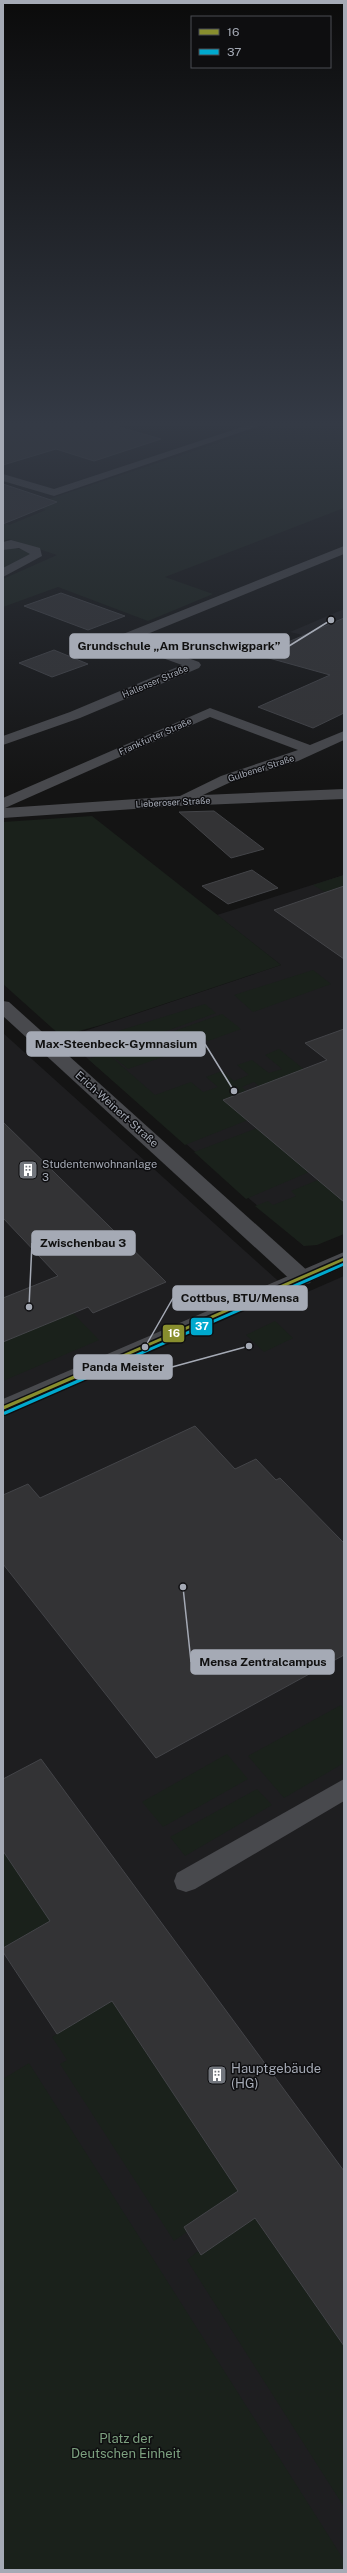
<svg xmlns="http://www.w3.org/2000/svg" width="347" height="2573" font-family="'Public Sans',sans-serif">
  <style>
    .built { fill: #1e1e20 }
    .green { fill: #1a211b }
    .building { fill: #333335; stroke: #434448 }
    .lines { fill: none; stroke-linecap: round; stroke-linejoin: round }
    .pedestrian { fill: #48494d; fill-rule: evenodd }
    .minor { fill: #48494d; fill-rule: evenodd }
    .tertiary { fill: #48494d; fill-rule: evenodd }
    .bus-1-far1-casing { stroke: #0e0e10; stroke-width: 6 }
    .bus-1-casing { stroke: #0e0e10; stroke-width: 6 }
    .bus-2-far1-casing { stroke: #0e0e10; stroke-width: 6 }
    .bus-2-casing { stroke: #0e0e10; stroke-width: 6 }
    .bus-1-far1 { stroke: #888e2e; stroke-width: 3 }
    .bus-1 { stroke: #888e2e; stroke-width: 3.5 }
    .bus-2-far1 { stroke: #00a9ce; stroke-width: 3 }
    .bus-2 { stroke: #00a9ce; stroke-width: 3.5 }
    .labels { text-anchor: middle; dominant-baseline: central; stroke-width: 3; stroke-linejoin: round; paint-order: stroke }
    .far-street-label { font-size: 9px; fill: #a5aab5; stroke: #0e0e10 }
    .street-label { font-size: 11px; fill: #a5aab5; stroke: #0e0e10 }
    .poi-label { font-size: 11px; fill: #a5aab5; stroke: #0e0e10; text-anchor: start }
    .near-poi-label { font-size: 13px; fill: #a5aab5; stroke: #0e0e10; text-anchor: start }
    .near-park-label { font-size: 13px; fill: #7ca07f; stroke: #0e0e10 }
    .leader { fill: none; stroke: #a5aab5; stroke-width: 1.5 }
    .callout-dot { fill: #a5aab5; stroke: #0e0e10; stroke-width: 1.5 }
    .callout { fill: #a5aab5; stroke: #a5aab5; stroke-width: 1.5 }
    .callout-label { font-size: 12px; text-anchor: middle; font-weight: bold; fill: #111 }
    .line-badge { stroke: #0e0e10; stroke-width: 1.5 }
    .badge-label { font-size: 11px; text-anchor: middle; font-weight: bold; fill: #fff }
  </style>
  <rect width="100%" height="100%" fill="#141414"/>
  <g class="built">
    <path d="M344,609V645L290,632Z"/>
    <path d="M344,875V1229L304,1246L64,1038L281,965L217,915Z"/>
    <path d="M3,1033L296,1297L344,1276V2570H3Z"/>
  </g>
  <g class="green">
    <path d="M272,425L344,427V508L165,577L213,594L148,621L58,587L3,607V579L57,555L9,539L3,541V523L9,525L46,510L32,506L37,503Z"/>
    <path d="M14,548L26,550L31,555L3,570V550Z"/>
    <path d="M92,816L281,965L101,1025L61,1036L3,984V822Z"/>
    <path d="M344,875V886L325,892L313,885Z"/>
    <path d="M313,970L331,984L253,1012L234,995Z"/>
    <path d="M205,1004L216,1013L114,1050L99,1037Z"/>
    <path d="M222,1014L241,1029L208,1041L198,1032L161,1045L171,1054L128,1069L110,1054Z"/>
    <path d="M279,1049L306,1071L259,1086L254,1082L242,1087L246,1091L224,1100L248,1120L185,1145L88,1059L107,1053L155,1095L191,1082L203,1092L218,1087L206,1077L222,1071L234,1081L249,1075L237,1065L252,1060L269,1073L282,1069L265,1055Z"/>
    <path d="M257,1128L309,1172L246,1199L194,1152Z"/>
    <path d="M318,1180L344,1198V1234L317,1245L304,1246L255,1206L268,1201L273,1205L296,1196L291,1191Z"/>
    <path d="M73,1313L99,1340L3,1381V1342Z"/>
    <path d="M275,1321L293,1338L264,1352L246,1335Z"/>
    <path d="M341,1705L344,1709V1763L284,1798L248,1756Z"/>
    <path d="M227,1754L248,1779L163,1827L142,1802Z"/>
    <path d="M257,1789L272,1805L185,1856L170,1837Z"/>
    <path d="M3,1851L50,1921L3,1948Z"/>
    <path d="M112,2001L241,2194L229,2197L184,2227L187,2232L174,2241L60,2064L67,2060L52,2037Z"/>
    <path d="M29,2063L344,2560V2570H3V2079Z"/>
    <path d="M252,2214L344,2346V2507L187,2260L198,2251L201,2255L247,2223Z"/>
  </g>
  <g class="building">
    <path d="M3,425H112L161,439L94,461L56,449L3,465Z"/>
    <path d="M3,484L57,502L3,524Z"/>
    <path d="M61,593L125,616L88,630L24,606Z"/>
    <path d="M344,618V713L313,728L258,707L330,675L258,655Z"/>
    <path d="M54,650L88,664L52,677L19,663Z"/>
    <path d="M214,811L264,849L231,858L179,812Z"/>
    <path d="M252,870L278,888L228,904L202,886Z"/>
    <path d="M344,886V959L274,910Z"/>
    <path d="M344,1029V1202L223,1100L327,1060L305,1043Z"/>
    <path d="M3,1122L166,1282L93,1313L88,1307L3,1342V1298L58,1276L3,1218Z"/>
    <path d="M195,1426L235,1469L256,1459L276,1480L280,1478L344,1543V1655L156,1758L3,1564V1495L28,1484L40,1498Z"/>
    <path d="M41,1759L344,2171V2346L255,2218L201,2255L184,2227L238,2191L112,2001L57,2034L3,1952V1948L50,1921L3,1851V1779Z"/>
  </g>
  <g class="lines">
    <path class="pedestrian" d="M344,1779V1801L195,1889L186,1892L177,1889L174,1881L177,1873Z"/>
    <g class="minor">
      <path d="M248,425H262L54,496L3,481V474L54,489Z"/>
      <path d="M11,540L40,548L42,556L3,577V568L30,554L19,548L3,550V542Z"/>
      <path d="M344,546V554L135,639L199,662L201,665L199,668L80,718L3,745V736L70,712L182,665L118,642L116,639L118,636Z"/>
      <path d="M210,708L310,745L344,731V740L298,761L231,782L203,795L344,789V799L178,806L3,818V798ZM210,717L298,750L221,776L180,796L5,808Z"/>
      <path d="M3,1001L9,1002L310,1273L313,1278L310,1283L302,1285L294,1283L3,1016Z"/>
    </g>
    <path class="tertiary" d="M344,1252V1267L3,1416V1399Z"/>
    <defs>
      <path id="bus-1-far1" d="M93,1369L344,1259"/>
      <path id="bus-1" d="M3,1408L95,1368"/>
      <path id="bus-2-far1" d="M105,1369L344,1264"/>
      <path id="bus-2" d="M5,1413L108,1368"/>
    </defs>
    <use href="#bus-1-far1" class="bus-1-far1-casing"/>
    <use href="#bus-1" class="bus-1-casing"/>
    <use href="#bus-2-far1" class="bus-2-far1-casing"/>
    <use href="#bus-2" class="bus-2-casing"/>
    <use href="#bus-1-far1" class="bus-1-far1"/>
    <use href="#bus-1" class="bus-1"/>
    <use href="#bus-2-far1" class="bus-2-far1"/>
    <use href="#bus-2" class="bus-2"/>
  </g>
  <linearGradient id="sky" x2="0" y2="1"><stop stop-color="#0b0b0b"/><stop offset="0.54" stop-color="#343a45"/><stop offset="1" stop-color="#343a45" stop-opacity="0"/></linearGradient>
  <rect width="347" height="785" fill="url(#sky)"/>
  <defs>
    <symbol id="building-square" viewBox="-11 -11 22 22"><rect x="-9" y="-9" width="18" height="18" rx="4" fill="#72767d" stroke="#0e0e10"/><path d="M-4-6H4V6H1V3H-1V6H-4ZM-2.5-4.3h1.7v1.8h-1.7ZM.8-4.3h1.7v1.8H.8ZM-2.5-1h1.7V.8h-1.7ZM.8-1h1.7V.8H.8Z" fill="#fff"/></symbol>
  </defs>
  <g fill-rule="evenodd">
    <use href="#building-square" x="17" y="1159" width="22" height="22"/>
    <use href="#building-square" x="206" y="2064" width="22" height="22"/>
  </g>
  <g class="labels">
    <g class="far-street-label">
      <text transform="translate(155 681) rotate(-23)">Hallenser Straße</text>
      <text transform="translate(155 736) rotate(-24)">Frankfurter Straße</text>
      <text transform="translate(261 768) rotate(-18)">Gulbener Straße</text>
      <text transform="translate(173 802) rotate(-3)">Lieberoser Straße</text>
    </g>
    <g class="street-label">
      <text transform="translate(117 1109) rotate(42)">Erich-Weinert-Straße</text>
    </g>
    <g class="poi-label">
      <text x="42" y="1164">Studentenwohnanlage<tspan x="42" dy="13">3</tspan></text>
    </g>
    <g class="near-poi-label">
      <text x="231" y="2068">Hauptgebäude<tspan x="231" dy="15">(HG)</tspan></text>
    </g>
    <g class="near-park-label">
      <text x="126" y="2438">Platz der<tspan x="126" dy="15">Deutschen Einheit</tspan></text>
    </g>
  </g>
  <path class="leader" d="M331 620L289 646M234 1091L205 1044M29 1307L32 1243M145 1347L173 1298M249 1346L172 1367M183 1587L191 1662"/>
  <g class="callout-dot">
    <circle cx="331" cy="620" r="4"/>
    <circle cx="234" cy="1091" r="4"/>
    <circle cx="29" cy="1307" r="4"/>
    <circle cx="145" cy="1347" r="4"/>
    <circle cx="249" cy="1346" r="4"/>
    <circle cx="183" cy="1587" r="4"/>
  </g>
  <g class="callout">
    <rect x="70" y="634" width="219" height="24" rx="4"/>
    <rect x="27" y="1032" width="178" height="24" rx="4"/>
    <rect x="32" y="1231" width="103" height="24" rx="4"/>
    <rect x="173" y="1286" width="134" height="24" rx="4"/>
    <rect x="74" y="1355" width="98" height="24" rx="4"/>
    <rect x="191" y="1650" width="143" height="24" rx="4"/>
  </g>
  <g class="callout-label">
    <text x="179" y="650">Grundschule „Am Brunschwigpark”</text>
    <text x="116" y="1048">Max-Steenbeck-Gymnasium</text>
    <text x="83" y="1247">Zwischenbau 3</text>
    <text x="240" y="1302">Cottbus, BTU/Mensa</text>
    <text x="123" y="1371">Panda Meister</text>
    <text x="263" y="1666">Mensa Zentralcampus</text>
  </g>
  <g class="line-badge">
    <rect x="190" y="1317" width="23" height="19" rx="4" fill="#00a9ce"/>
    <rect x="162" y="1324" width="23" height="19" rx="4" fill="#888e2e"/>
  </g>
  <g class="badge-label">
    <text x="202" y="1330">37</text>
    <text x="174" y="1337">16</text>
  </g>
  <rect width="347" height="2573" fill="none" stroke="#a5aab5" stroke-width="8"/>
  <rect x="191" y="16" width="140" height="52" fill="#0e0e10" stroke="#4a4c52"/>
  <rect x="199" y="29" width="20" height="6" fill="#888e2e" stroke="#4a4c52"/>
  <text x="227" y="36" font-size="12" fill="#a5aab5">16</text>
  <rect x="199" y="49" width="20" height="6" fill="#00a9ce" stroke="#4a4c52"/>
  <text x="227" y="56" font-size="12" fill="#a5aab5">37</text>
</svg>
